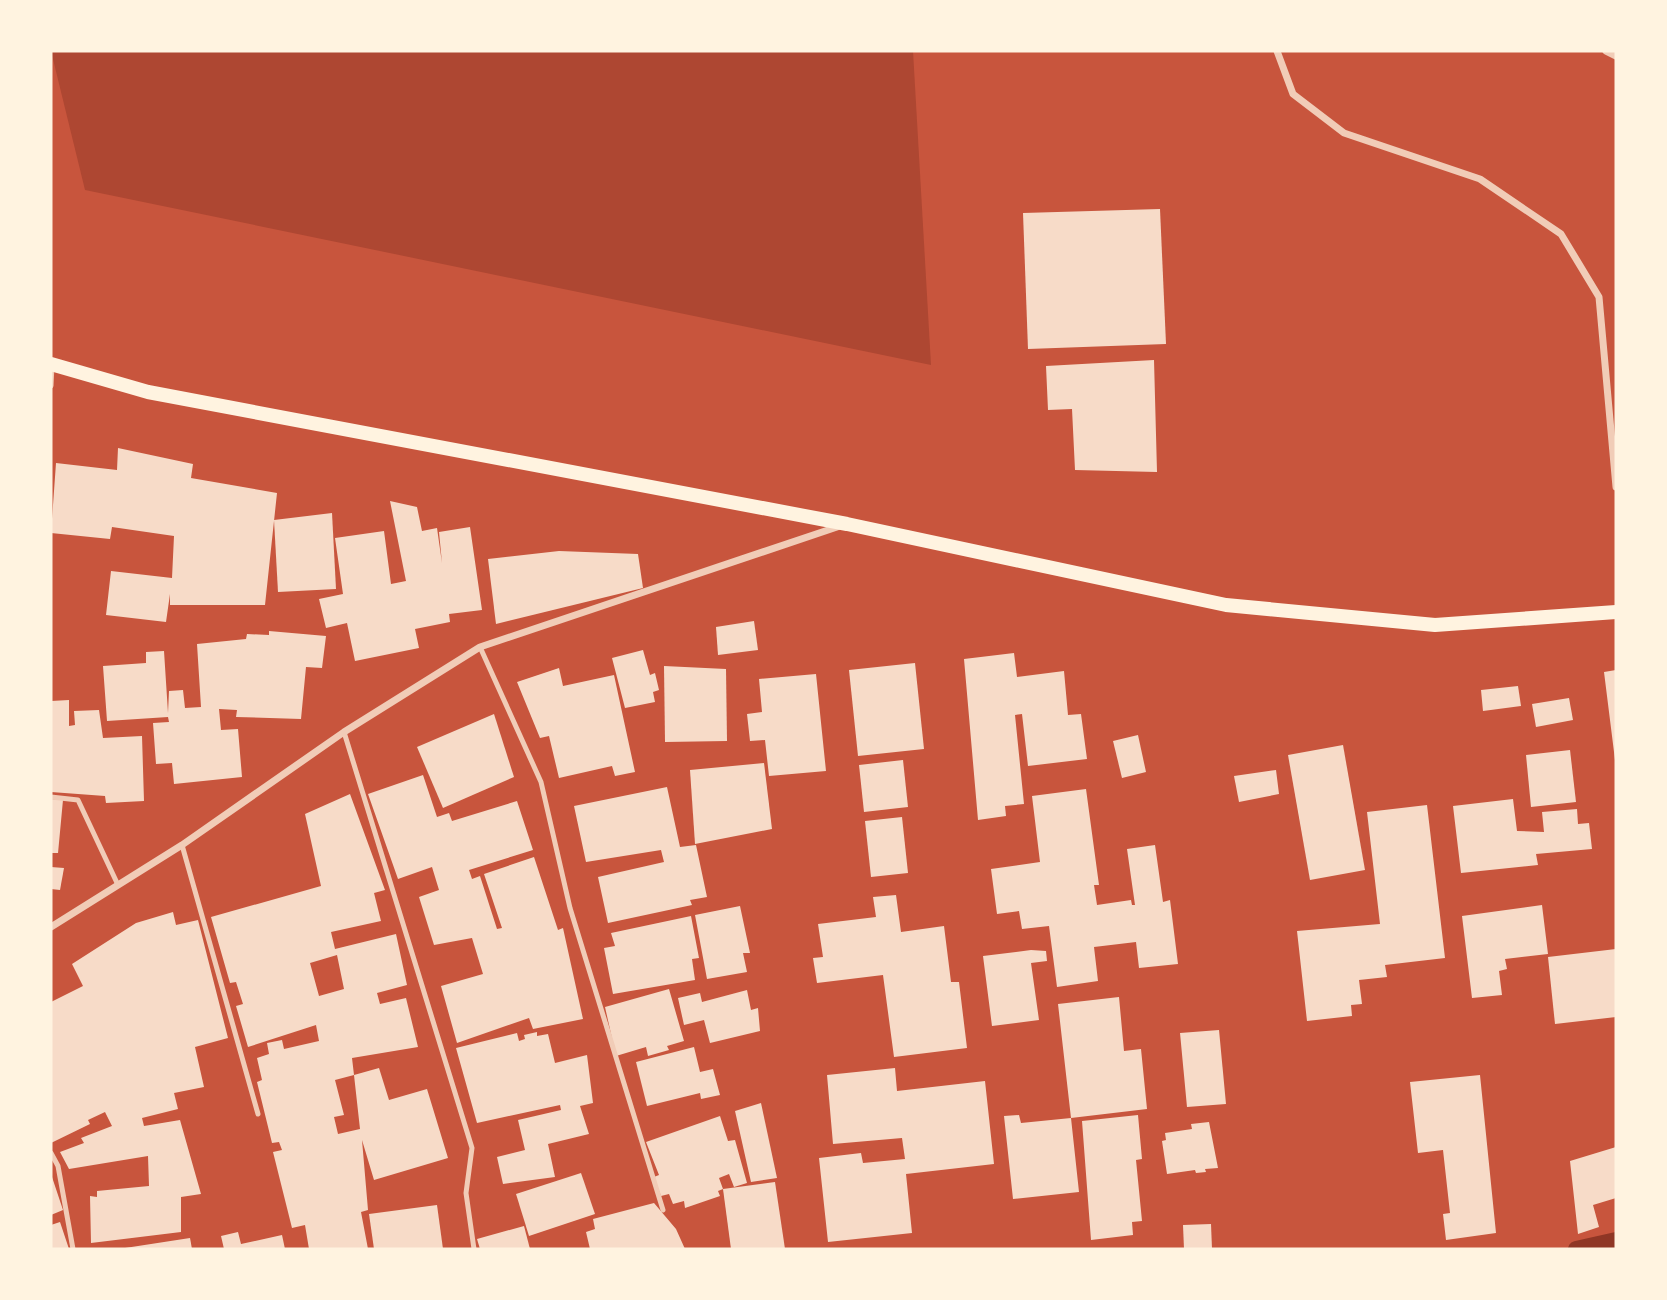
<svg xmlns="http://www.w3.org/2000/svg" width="1667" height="1300" font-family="'Alegreya Sans',sans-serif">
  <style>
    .green { fill: #ae4732 }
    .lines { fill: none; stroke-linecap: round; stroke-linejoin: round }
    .stream { stroke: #8f3625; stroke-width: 16 }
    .building { fill: #f7dbc8; fill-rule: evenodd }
    .service { stroke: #f1ccb7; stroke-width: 5 }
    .minor { stroke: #f1ccb7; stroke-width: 7 }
    .secondary { stroke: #fff3e0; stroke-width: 14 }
  </style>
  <rect width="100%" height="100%" fill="#c8553d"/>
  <path class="green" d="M51,51H913L931,365L85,190Z"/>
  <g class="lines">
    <path class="stream" d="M1576,1249L1616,1240"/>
  </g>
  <g class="building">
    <path d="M1160,209L1166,344L1028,349L1023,213Z"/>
    <path d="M1154,360L1157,472L1075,470L1072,409L1048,410L1046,366Z"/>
    <path d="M118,448L193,464L191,478L277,493L265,605H170V594L166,622L106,615L111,571L172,578L174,536L112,527L110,539L51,533L56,463L117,470Z"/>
    <path d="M390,501L417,507L422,531L437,528L442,563L439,532L470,527L482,610L449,614L450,622L415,629L419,648L355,661L347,623L326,628L319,599L343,594L335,538L384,531L391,584L406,581Z"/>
    <path d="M332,513L336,589L278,592L274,520Z"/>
    <path d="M559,551L638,554L643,588L496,624L488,559Z"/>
    <path d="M754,621L758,650L718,655L716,627Z"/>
    <path d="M269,631L326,636L322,668L306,667L301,719L236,717L237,710L219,709L221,730L238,729L242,777L174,784L172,763L156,764L153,723L169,722L168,717L107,721L103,666L146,663V652L164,651L168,713L169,691L183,690L185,708L201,707L197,644L246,639L247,634L269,635Z"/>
    <path d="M643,650L650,675L655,673L659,690L653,692L655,702L625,708L612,658Z"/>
    <path d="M1014,653L1017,677L1064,671L1068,715L1081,714L1087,759L1028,766L1022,714L1015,715L1024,804L1005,806L1006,816L978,820L964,659Z"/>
    <path d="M915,663L924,749L858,756L849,670Z"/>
    <path d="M664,666L726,669L727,741L665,742Z"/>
    <path d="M559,668L563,686L614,675L635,772L615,776L612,766L559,778L549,736L540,738L517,682Z"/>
    <path d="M1616,670V760H1615L1604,672Z"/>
    <path d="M816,674L826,771L769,776L765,740L750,741L747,714L762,712L759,679Z"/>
    <path d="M1518,686L1521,706L1483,711L1481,690Z"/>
    <path d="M1569,698L1573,720L1536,727L1532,704Z"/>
    <path d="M69,700V726L75,725L74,711L99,710L103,738L142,736L144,801L106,803L105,796L51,792V701Z"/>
    <path d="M494,714L514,777L443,808L417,747Z"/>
    <path d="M1138,735L1146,772L1122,778L1113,741Z"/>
    <path d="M1343,745L1365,870L1310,880L1288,755Z"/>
    <path d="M1570,750L1576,802L1531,807L1526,755Z"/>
    <path d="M903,760L908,807L864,812L859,765Z"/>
    <path d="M764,763L772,829L695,844L690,770Z"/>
    <path d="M1276,770L1279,794L1239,802L1234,776Z"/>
    <path d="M423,775L437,817L449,813L452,821L517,801L533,850L469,870L472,879L480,876L497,929L502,928L484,874L534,857L558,930L563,928L583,1019L533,1029L529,1018L457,1043L441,986L483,974L472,938L434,945L419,897L439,890L432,867L398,879L368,794Z"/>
    <path d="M667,787L680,847L696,845L707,897L690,900L692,905L608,923L598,877L664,862L661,850L586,862L574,806Z"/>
    <path d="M1086,789L1099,885H1094L1097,905L1131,900L1132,905H1135L1127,849L1155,845L1163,902L1170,900L1178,964L1139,968L1136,942L1094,947L1098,981L1057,987L1049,926L1022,929L1019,911L997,914L991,869L1040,862L1032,796Z"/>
    <path d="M350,794L385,890L374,893L381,921L331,932L335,949L396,934L407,985L377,993L380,1004L406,998L418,1047L352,1058L354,1075L335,1080L344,1115L334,1117L338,1134L360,1129L354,1075L379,1068L389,1100L427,1089L448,1158L374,1180L362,1140L368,1210L361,1212L368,1249H309L305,1225L292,1228L273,1152L282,1150L279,1142L272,1143L257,1082L262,1080L257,1058L269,1054L267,1043L282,1040L284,1049L319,1041L316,1025L248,1047L236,1006L243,1004L236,982L230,983L211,917L321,886L305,814ZM337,955L344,989L319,996L310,963Z"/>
    <path d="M51,799L63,800L58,853H51Z"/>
    <path d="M1513,799L1517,831L1544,832L1542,812L1577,809L1578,824L1589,823L1592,849L1536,854L1538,865L1461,873L1453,806Z"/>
    <path d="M1427,805L1445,958L1385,965L1387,977L1359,980L1362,1004L1351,1005L1352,1016L1307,1021L1297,931L1380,924L1367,812Z"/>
    <path d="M902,817L908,873L871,877L865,821Z"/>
    <path d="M51,867L64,868L60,890L51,889Z"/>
    <path d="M896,895L901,932L944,926L951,982H959L967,1048L894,1057L883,975L817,983L813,958L823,957L818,924L876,917L873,897Z"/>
    <path d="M1542,905L1548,954L1505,959L1507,969L1499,971L1502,995L1472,998L1462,916Z"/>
    <path d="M740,906L750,953H743L747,972L707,979L695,915Z"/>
    <path d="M173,912L176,925L198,920L228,1038L195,1047L204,1087L174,1093L178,1109L142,1118L144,1126L180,1120L201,1194L181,1197V1232L91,1243L90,1196L97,1197V1191L149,1186L148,1156L69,1169L60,1152L84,1143L81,1138L112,1126L105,1112L88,1120L90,1124L51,1143V1002L83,986L72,964L136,923Z"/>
    <path d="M691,916L699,958L692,959L695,980L613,994L604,948L615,946L611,933Z"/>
    <path d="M1616,949V1017L1555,1024L1548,957Z"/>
    <path d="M1031,950L1046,951L1047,961L1031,963L1039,1020L992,1026L983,956Z"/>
    <path d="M669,989L684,1041L667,1046L669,1050L648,1056L646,1047L616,1056L605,1007Z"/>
    <path d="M747,990L751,1010L758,1008L760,1031L710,1043L704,1020L684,1025L678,998L700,993L702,1002Z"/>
    <path d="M1119,997L1124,1051L1141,1049L1147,1109L1071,1118L1058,1004Z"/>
    <path d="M1219,1030L1226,1104L1187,1107L1180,1033Z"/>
    <path d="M537,1032V1036L548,1034L555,1063L587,1055L593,1103L580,1106L589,1134L548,1144L555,1177L503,1184L497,1157L525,1150L518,1120L561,1110L560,1105L477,1123L456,1048L517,1033L519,1041L525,1039L524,1035Z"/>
    <path d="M694,1047L700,1072L713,1069L720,1095L701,1099L700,1093L647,1106L636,1062Z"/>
    <path d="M895,1068L897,1091L985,1081L994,1164L906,1174L912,1233L828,1242L819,1158L861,1153L863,1163L905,1159L902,1138L833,1144L827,1075Z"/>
    <path d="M1480,1075L1496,1233L1446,1240L1443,1214L1450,1213L1443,1150L1418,1153L1410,1082Z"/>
    <path d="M761,1103L777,1178L751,1182L735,1111Z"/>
    <path d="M1019,1115L1021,1123L1071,1118L1079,1192L1013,1199L1004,1116Z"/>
    <path d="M1138,1115L1142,1159L1136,1160L1142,1221L1132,1222L1133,1235L1091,1240L1082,1121Z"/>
    <path d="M720,1116L728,1141L735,1140L747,1183L734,1187L729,1174L719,1178L723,1189L718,1191L720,1196L685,1208L684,1201L673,1204L669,1194L661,1196L654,1177L659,1175L646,1142Z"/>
    <path d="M1209,1122L1218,1168L1205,1169L1206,1172L1196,1173L1195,1170L1167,1174L1162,1141L1166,1140L1165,1133L1192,1129L1191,1124Z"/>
    <path d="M1616,1147V1198L1593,1205L1599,1227L1578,1234L1570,1161Z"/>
    <path d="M581,1173L595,1214L529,1236L516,1194Z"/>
    <path d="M51,1174L63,1210L51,1215Z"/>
    <path d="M775,1182L785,1249H731L723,1189Z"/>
    <path d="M654,1203L676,1229L685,1249H590L586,1232L595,1229L593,1219Z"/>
    <path d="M437,1205L443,1249H374L369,1214Z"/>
    <path d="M60,1222L69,1249H51V1225Z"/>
    <path d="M1211,1224L1212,1249H1184L1183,1225Z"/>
    <path d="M524,1226L530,1249H480L477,1239Z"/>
    <path d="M238,1232L241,1244L282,1235L285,1249H224L221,1236Z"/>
    <path d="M190,1238L192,1249H125V1248Z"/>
  </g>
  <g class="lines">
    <g class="service">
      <path d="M51,386L52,365"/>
      <path d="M480,647L541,782L570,908L663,1210"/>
      <path d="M344,732L472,1148L466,1193L474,1249"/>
      <path d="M51,797L78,800L118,885"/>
      <path d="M182,845L258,1114"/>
      <path d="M51,1153L58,1166L73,1249"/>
    </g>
    <g class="minor">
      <path d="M1277,51L1293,94L1344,133L1480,179L1561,234L1599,297L1616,487"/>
      <path d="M1606,51L1616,56"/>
      <path d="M51,927L182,845L344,732L480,647L840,526"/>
    </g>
    <path class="secondary" d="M51,364L148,392L847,524L1226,605L1435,625L1616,612"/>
  </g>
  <rect width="1667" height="1300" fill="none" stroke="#fff3e0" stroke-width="105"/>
</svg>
